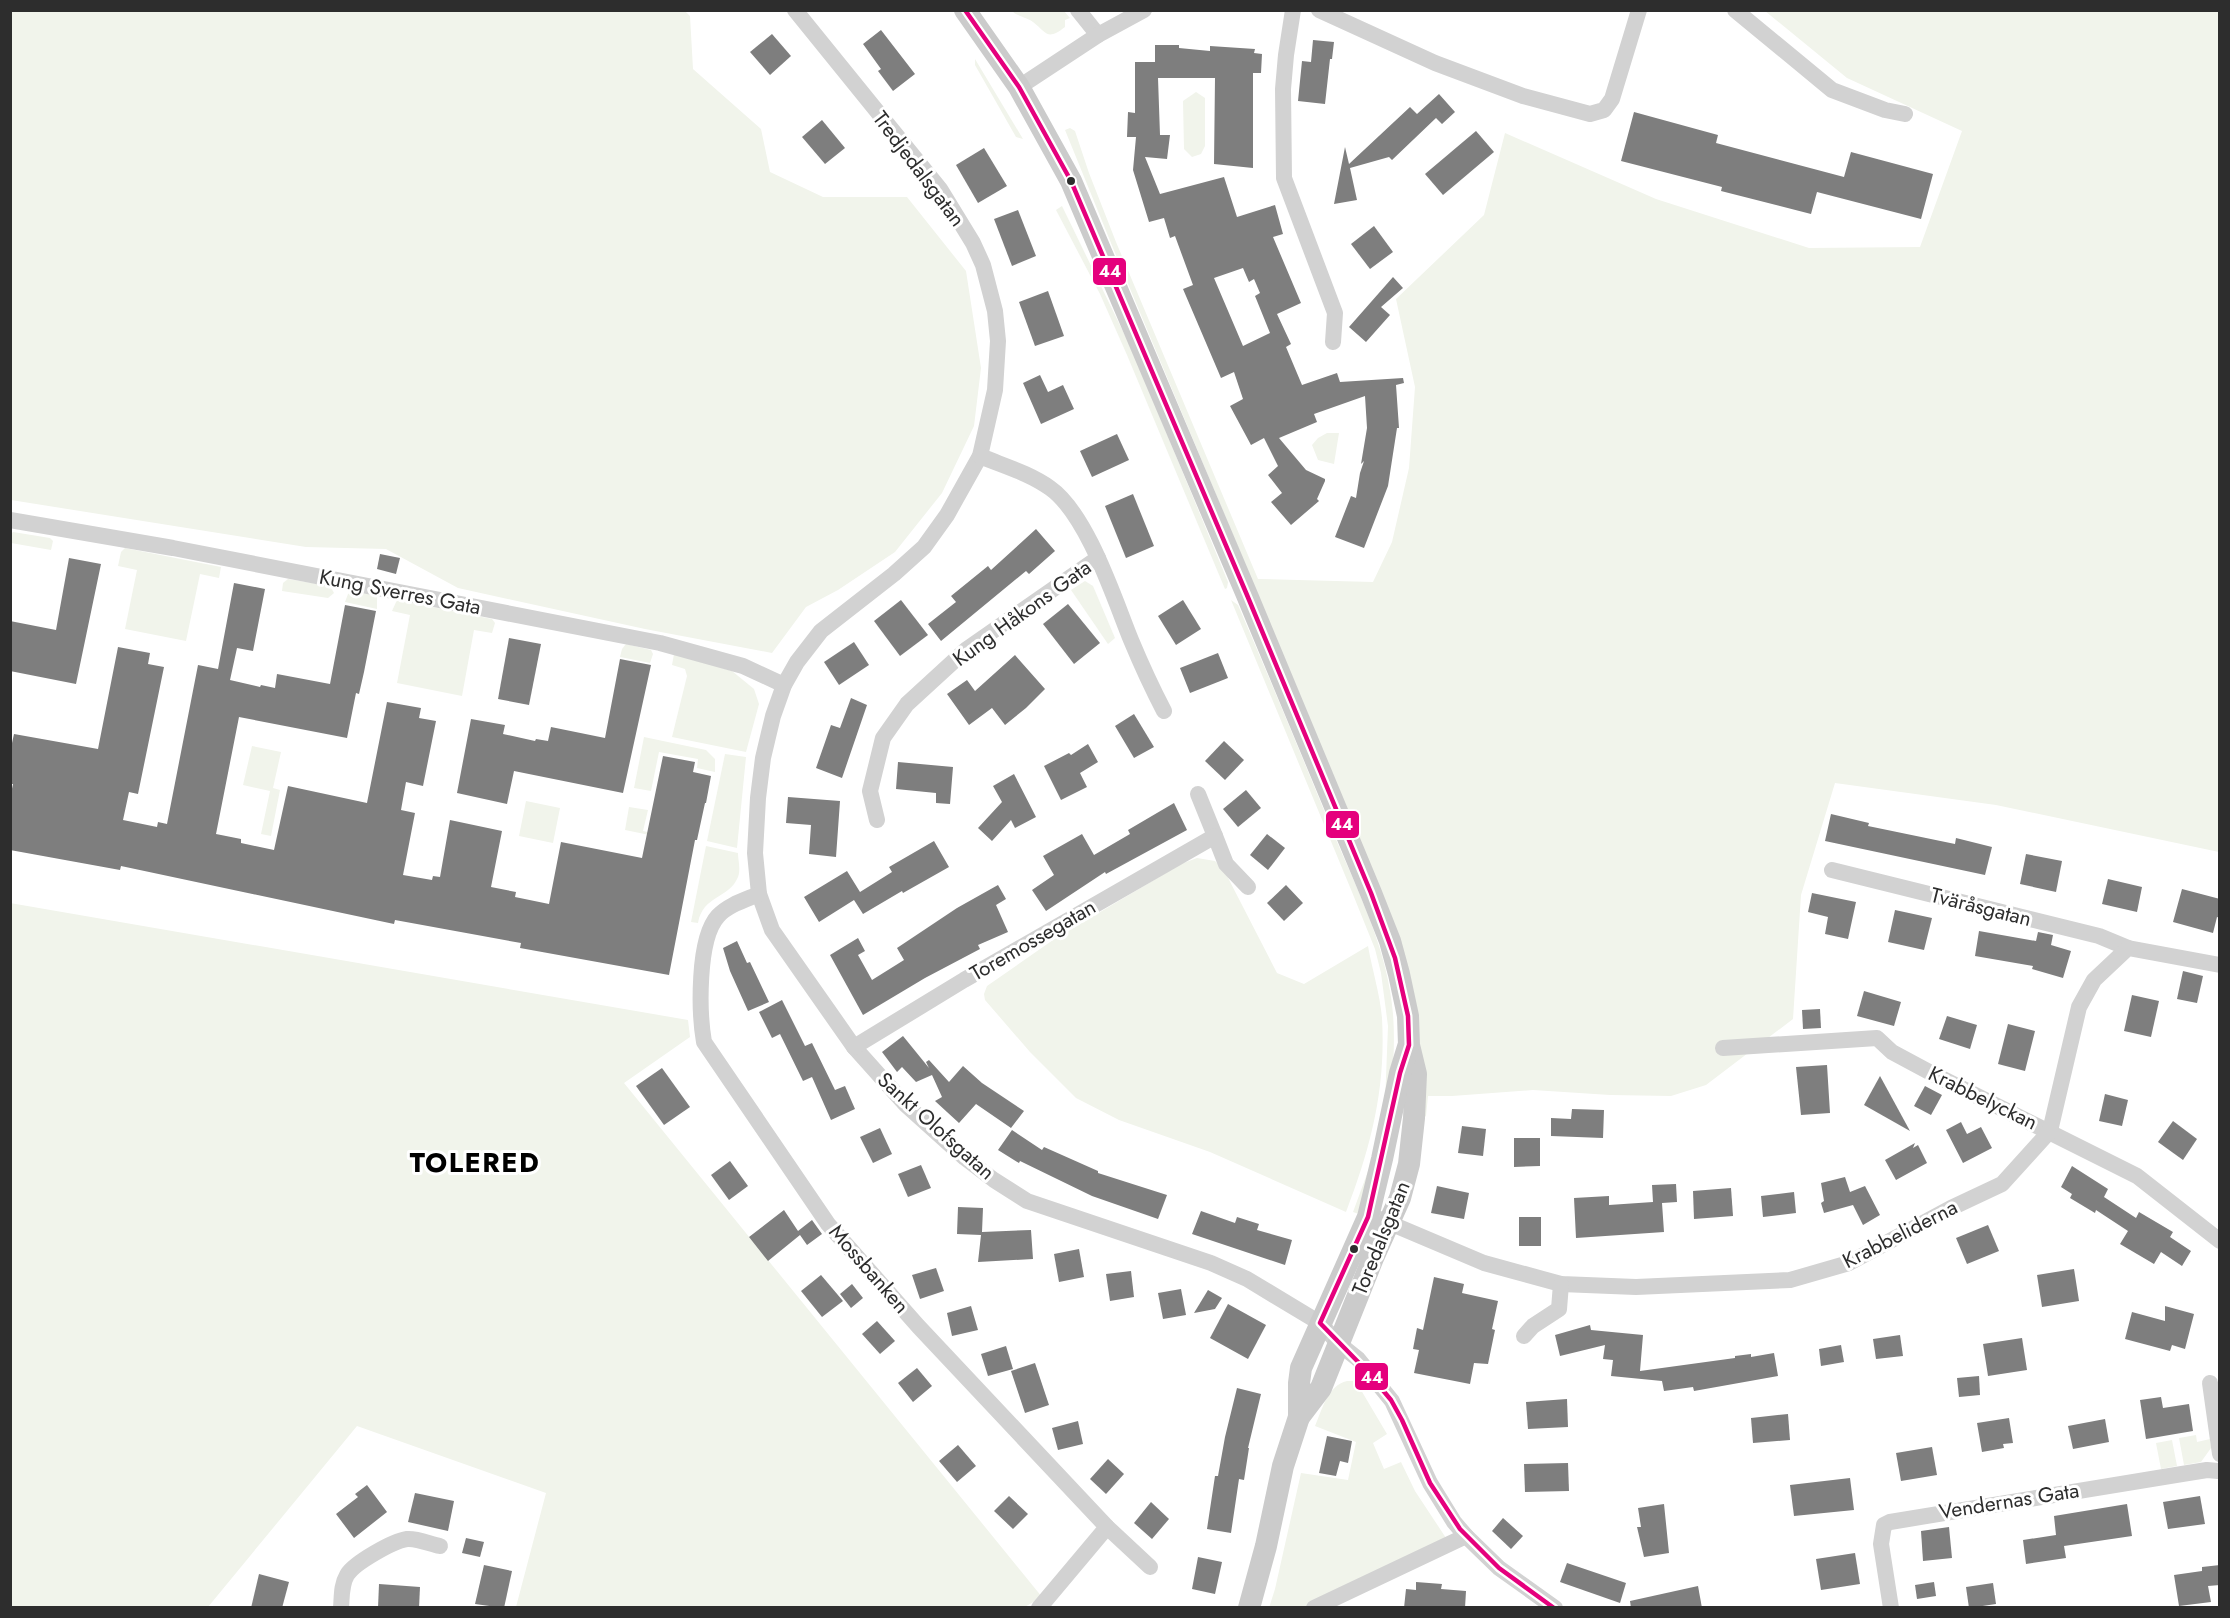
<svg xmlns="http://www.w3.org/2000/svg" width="2230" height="1618" font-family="Jost,sans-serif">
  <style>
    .green { fill: #f1f4eb }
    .building { fill: #7e7e7e; fill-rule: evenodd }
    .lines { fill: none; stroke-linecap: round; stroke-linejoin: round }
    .street { stroke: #d2d2d2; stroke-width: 16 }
    .secondary { stroke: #cbcbcb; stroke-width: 22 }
    .bus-1-casing { stroke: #fff; stroke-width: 9 }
    .bus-1 { stroke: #e5007d; stroke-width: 4.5 }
    .bus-dot { fill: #2d2d2d; stroke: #fff; stroke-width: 2 }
    .labels { text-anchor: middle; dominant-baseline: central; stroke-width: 6; stroke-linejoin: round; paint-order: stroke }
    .street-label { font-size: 21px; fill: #2d2d2d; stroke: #fff }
    .district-label { font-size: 27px; font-weight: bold; letter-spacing: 1.5px; fill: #000; stroke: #fff }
    .line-badge { stroke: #fff; stroke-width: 2 }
    .badge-label { font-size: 16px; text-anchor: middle; font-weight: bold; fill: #fff }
  </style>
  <rect width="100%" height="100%" fill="#fff"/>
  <g class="green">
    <path d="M10,11H685L690,16L693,69L761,129L770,172L823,197H907L966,271L981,368L974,426L942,493L895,552L838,590L806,607L772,653L645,629L458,588L386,549L306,547L11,500Z"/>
    <path d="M1012,11H1064L1070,18L1065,20V27C1047,41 1047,33 1033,22C1026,17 1018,17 1012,11Z"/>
    <path d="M1765,11H2219V852L1996,805L1835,783L1801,895L1793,1019L1706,1085L1671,1096L1610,1095L1533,1090L1452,1096H1428L1426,1116L1423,1118L1422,1078L1317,736L1113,248L1065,130L1070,128L1075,131L1089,173L1116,242L1258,579L1373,582L1392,542L1409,468L1415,387L1396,299L1484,215L1505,133L1656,199L1809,248L1920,247L1962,131L1847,78Z"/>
    <path d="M975,59L1023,139L1016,137L975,65Z"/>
    <path d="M1196,92L1205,98V146L1201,154L1192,157L1184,149L1183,101Z"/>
    <path d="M1062,206L1133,352L1228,582L1227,588L1225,589L1127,355L1100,294L1056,210Z"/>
    <path d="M1327,433H1339L1334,464L1318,460L1312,445L1318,438Z"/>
    <path d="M13,532L50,538L53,541L51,550L11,543V534Z"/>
    <path d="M125,548L221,567L219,578L200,574L186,641L125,629L137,570L118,566L121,552Z"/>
    <path d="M288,579L330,586L334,593L328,598L282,591L283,583Z"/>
    <path d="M1085,581L1093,586L1115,638L1108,644L1071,590Z"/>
    <path d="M354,591L377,596V609L345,602L348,594Z"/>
    <path d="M397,600L492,619L495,623L492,633L474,630L462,696L397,683L410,615L392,611Z"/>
    <path d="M1231,600L1238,605C1271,682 1303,759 1335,837C1359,894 1388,951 1393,1014C1398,1079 1382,1153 1362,1215L1353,1212L1375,1152L1385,1103L1388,1026L1381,973L1375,949L1352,892Z"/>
    <path d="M626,644L651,650L653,654L650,663L620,657L622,649Z"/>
    <path d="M674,654L732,671L754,689L759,704L746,752L672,737L687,676L685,669L672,665Z"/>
    <path d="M644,737L706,750L715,759V772L697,768L698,759L659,752L651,791L634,788Z"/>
    <path d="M252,746L281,752L273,788L280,790L271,836L261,834L270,791L243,785Z"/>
    <path d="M725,754L746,757L737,848L707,841Z"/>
    <path d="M526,801L560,808L553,843L519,836Z"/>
    <path d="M629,807L648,810L643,831L684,840V842L625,830Z"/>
    <path d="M706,846L738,853C738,860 741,870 738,877C729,899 703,895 698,923L691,922Z"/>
    <path d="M1197,858L1215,861L1224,870L1277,973L1304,984L1368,946C1372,969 1380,994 1382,1018C1386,1089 1371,1147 1346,1212L1210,1152L1119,1120L1076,1098L1030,1052L985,1000L984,994L987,986L1053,940L1181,864Z"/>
    <path d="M10,903L688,1020L690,1037L624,1083L1042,1597L1023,1608L516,1607L546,1493L357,1426L208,1607H11Z"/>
    <path d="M1347,1381H1353L1358,1385L1387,1434L1373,1443L1384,1469L1401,1462L1415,1491L1446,1538L1304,1607L1269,1608L1275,1589L1301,1473L1348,1480L1356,1442L1315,1426C1322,1410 1328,1385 1347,1381Z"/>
    <path d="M2196,1435L2197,1442L2210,1439L2211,1448L2201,1462L2184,1465L2179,1438Z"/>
    <path d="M2172,1440L2177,1466L2161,1469L2156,1443Z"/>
  </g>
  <g class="building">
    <path d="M881,30L915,74L893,91L878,71L881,69L863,44Z"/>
    <path d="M772,34L791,56L770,75L750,52Z"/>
    <path d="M1313,40L1334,42L1332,59H1330L1325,104L1298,101L1302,61L1311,62Z"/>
    <path d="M1155,45H1179V48L1210,51V46L1255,49L1254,53L1262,54L1261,73H1253V168L1214,164L1215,78H1158L1160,135H1170L1167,159L1145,157L1160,194L1224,177L1237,217L1275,205L1283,234L1273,237L1301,303L1277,314L1291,344L1286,347L1302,385L1337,373L1340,382L1403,378L1404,383L1396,385L1399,428H1397L1388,486L1364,548L1335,537L1351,496L1356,498L1360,473L1364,461L1361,464L1367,428L1365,396L1314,414L1317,422L1279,438L1306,470L1325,479V481L1317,499L1319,501L1291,525L1271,502L1282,493L1268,475L1278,466L1264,438L1251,445L1230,406L1243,399L1234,372L1221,378L1183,289L1193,285L1175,236L1170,238L1164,218L1149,222L1133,170L1136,137H1127L1128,112L1135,113V62H1155ZM1243,268L1249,282L1254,279L1260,293L1255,296L1270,333L1243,346L1214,278Z"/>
    <path d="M1439,94L1455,112L1442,124L1436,118L1392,160L1389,157L1350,168L1357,200L1334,204L1345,147L1349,164L1410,107L1417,114Z"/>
    <path d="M1634,112L1718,135L1716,143L1844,177L1851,152L1933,174L1921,219L1817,192L1811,214L1721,191L1722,187L1621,161Z"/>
    <path d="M822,120L845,148L825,164L802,137Z"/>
    <path d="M1476,131L1494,152L1443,195L1425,174Z"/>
    <path d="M984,148L1007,186L978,203L956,165Z"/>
    <path d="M1018,210L1036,256L1012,266L994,219Z"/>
    <path d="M1374,226L1393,252L1370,269L1351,244Z"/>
    <path d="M1393,277L1403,288L1381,307L1390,315L1366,342L1349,327Z"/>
    <path d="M1048,291L1064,336L1035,346L1019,302Z"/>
    <path d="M1040,375L1048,392L1063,385L1074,409L1041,424L1023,383Z"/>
    <path d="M1117,434L1129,460L1092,477L1080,451Z"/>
    <path d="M1133,494L1154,546L1126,558L1105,506Z"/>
    <path d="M1036,529L1055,551L1029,574L1026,571L941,641L928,624L956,602L951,596L988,566L991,570Z"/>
    <path d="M380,554L400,558L396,574L377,569Z"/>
    <path d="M69,558L101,564L76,684L10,671V621L56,630Z"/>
    <path d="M234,583L265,589L253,651L237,648L230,680L260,687L261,685L275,688L277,674L330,684L345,605L376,611L364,672L359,694L356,693L347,738L239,717L216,834L241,839V843L274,850L288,786L367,803L387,702L421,708L419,718L436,721L423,786L406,782L401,810L415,813L403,875L432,880L433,876L440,877L450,820L502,831L491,887L516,892L515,897L549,904L561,842L642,858L663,756L695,762L693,772L711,776L706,803H705L697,840H695L669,975L520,948L521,943L395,920L394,924L121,866L120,870L10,850V798L13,784H10V752L14,734L98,749L118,647L150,653L148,664L164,667L138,794L129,792L123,820L157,827L158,822L167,824L198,665L218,669Z"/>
    <path d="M901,600L928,635L900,656L874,621Z"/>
    <path d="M1183,600L1201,629L1176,645L1158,616Z"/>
    <path d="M1068,604L1100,643L1074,664L1043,624Z"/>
    <path d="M509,638L541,644L529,705L498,699Z"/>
    <path d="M854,642L869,665L839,685L824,662Z"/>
    <path d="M1218,653L1228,678L1190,693L1180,668Z"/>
    <path d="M1015,655L1045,689L1026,708L1005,725L992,708L969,725L947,694L967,680L975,691Z"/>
    <path d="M620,659L651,665L623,793L514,771L507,804L457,793L471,719L505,725L503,734L535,741L536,739L548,741L551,727L605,738Z"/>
    <path d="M851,698L867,705L842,778L816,768L831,725L840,728Z"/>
    <path d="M1134,714L1154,747L1134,758L1115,726Z"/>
    <path d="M1224,741L1244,760L1225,780L1205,761Z"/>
    <path d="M1088,744L1098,762L1080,773L1087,787L1061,800L1044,766L1069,753L1071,755Z"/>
    <path d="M898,762L953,767L950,804L936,803V793L896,789Z"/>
    <path d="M1014,774L1036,817L1015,828L1011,820L992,841L978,828L1002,802L993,786Z"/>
    <path d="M1246,790L1261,808L1238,827L1223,809Z"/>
    <path d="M788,797L840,801L836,857L809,854L811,825L786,823Z"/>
    <path d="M1174,803L1187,830L1106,874L1105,872L1046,911L1032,890L1054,875L1043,856L1082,834L1094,855L1130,834L1128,830Z"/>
    <path d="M1831,814L1869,823L1868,826L1955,844L1956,838L1992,847L1985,875L1825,841Z"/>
    <path d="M1267,834L1285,848L1268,870L1250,855Z"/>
    <path d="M934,841L949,867L903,893L902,891L863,914L854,900L819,922L804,897L847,871L860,892L892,872L889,867Z"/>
    <path d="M2026,854L2062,861L2056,892L2020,884Z"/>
    <path d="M2108,879L2142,887L2137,912L2102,904Z"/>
    <path d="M998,885L1006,899L996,905L1008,932L978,945L980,949L925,978L863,1015L830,955L858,938L865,951L858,955L872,980L904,960L897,948L957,908Z"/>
    <path d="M1286,885L1303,903L1284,921L1267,903Z"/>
    <path d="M2182,889L2220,899V918L2217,917L2213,933L2173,922Z"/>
    <path d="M1812,893L1856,902L1848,939L1825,934L1828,917L1808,912Z"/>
    <path d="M1895,910L1932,918L1924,950L1888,942Z"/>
    <path d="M1979,931L2036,941L2038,932L2053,935L2051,945L2071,951L2063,978L2032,969L2033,966L1975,956Z"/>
    <path d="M737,941L747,963L750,962L769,1002L748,1011L730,971L723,948Z"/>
    <path d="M2183,971L2203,976L2197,1003L2177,999Z"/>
    <path d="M1864,991L1901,1002L1894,1026L1857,1016Z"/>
    <path d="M2132,995L2159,1001L2151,1037L2124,1031Z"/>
    <path d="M782,1000L805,1046L812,1043L835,1090L845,1086L855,1109L831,1120L812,1077L803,1081L780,1034L772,1038L759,1012Z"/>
    <path d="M1820,1009L1821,1028L1803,1029L1802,1010Z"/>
    <path d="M1947,1016L1977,1025L1970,1049L1939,1039Z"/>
    <path d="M2008,1024L2035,1031L2025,1071L1998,1064Z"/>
    <path d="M903,1036L929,1068L926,1062L929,1060L949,1082L963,1066L982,1083L1024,1111L1011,1128L976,1104L959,1123L935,1101L942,1097L932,1075L916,1082L902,1067L897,1072L882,1052Z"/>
    <path d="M1827,1065L1830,1113L1801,1115L1796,1067Z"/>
    <path d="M662,1068L690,1107L664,1125L636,1086Z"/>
    <path d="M1880,1076L1910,1131L1864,1105Z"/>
    <path d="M1925,1086L1942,1095L1931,1115L1914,1106Z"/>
    <path d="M2105,1094L2128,1100L2122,1126L2099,1121Z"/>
    <path d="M1572,1109L1604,1110L1603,1138L1551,1136V1118L1571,1119Z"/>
    <path d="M2173,1121L2197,1139L2183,1160L2158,1142Z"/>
    <path d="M1961,1122L1967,1134L1981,1127L1992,1148L1963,1163L1946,1130Z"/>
    <path d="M1462,1126L1486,1129L1483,1156L1458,1153Z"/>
    <path d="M880,1128L892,1154L873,1163L860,1137Z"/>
    <path d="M1012,1130L1042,1150L1044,1147L1098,1171V1173L1167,1195L1158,1219L1092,1196L1020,1161L1019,1163L998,1150Z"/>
    <path d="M1514,1138H1540V1166L1514,1167Z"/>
    <path d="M1915,1143L1913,1148L1918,1145L1927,1163L1896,1180L1885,1160Z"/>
    <path d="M730,1161L748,1186L729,1200L711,1175Z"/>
    <path d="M921,1165L931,1188L908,1197L898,1174Z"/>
    <path d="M2072,1166L2108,1189L2104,1197L2136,1218L2139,1212L2173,1232L2170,1237L2191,1251L2182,1266L2161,1252L2154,1264L2120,1244L2128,1231L2096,1210L2095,1213L2070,1198L2072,1194L2061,1187Z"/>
    <path d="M1845,1177L1850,1192L1865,1186L1880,1215L1863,1225L1853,1205L1824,1213L1821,1203L1824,1201L1821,1183Z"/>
    <path d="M1676,1184L1677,1202L1662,1203L1664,1232L1576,1238L1574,1198L1609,1196V1205L1653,1202L1652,1185Z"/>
    <path d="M1437,1186L1469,1193L1464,1219L1431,1213Z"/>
    <path d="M1731,1188L1733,1216L1694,1219L1693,1191Z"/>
    <path d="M1794,1192L1796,1213L1763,1217L1761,1196Z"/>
    <path d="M958,1207L983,1208L982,1232L1031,1230L1033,1259L978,1262L981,1235L957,1234Z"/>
    <path d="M784,1210L798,1231L812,1220L822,1234L807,1245L800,1235L768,1261L749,1237Z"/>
    <path d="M1201,1211L1235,1223L1237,1217L1259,1224L1257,1230L1292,1240L1285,1265L1192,1234Z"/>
    <rect x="1519" y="1217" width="22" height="29"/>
    <path d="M1988,1225L1999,1251L1967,1264L1956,1238Z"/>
    <path d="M1079,1249L1084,1277L1059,1282L1054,1254Z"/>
    <path d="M936,1268L944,1291L920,1299L912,1275Z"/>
    <path d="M2074,1269L2079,1301L2042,1307L2037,1275Z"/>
    <path d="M1131,1271L1134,1297L1110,1301L1106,1274Z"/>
    <path d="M821,1275L843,1301L822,1317L801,1291Z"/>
    <path d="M1434,1277L1464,1284L1462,1293L1498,1301L1492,1329L1495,1330L1488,1364L1474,1363L1470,1384L1414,1373L1419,1350L1413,1349L1417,1328L1423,1330Z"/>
    <path d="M852,1284L863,1298L851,1308L840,1294Z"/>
    <path d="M1181,1289L1186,1315L1163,1319L1158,1293Z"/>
    <path d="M1208,1290L1222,1298L1215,1309L1194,1313Z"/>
    <path d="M1228,1304L1266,1325L1248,1359L1210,1338Z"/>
    <path d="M971,1306L978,1330L952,1336L947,1313Z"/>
    <path d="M2165,1306L2194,1314L2185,1349L2172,1345L2170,1351L2125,1339L2132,1312L2165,1321Z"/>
    <path d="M877,1321L895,1341L880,1354L862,1334Z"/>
    <path d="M1590,1325L1591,1330L1643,1335L1640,1371L1735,1358V1356L1751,1354V1357L1774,1353L1778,1376L1694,1391L1693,1387L1664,1391L1662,1381L1611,1376L1613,1360L1603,1359L1605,1345L1560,1356L1555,1335Z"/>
    <path d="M1900,1335L1903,1356L1876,1359L1873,1339Z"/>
    <path d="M2022,1338L2027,1370L1988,1376L1983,1344Z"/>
    <path d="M1841,1345L1844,1362L1821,1366L1819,1349Z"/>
    <path d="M1006,1346L1013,1369L988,1376L981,1354Z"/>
    <path d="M1035,1363L1049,1405L1025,1413L1011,1371Z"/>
    <path d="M917,1368L932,1386L913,1402L898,1383Z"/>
    <path d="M1979,1376L1980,1395L1959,1397L1957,1378Z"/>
    <path d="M1237,1388L1261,1394L1248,1448H1249L1244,1480L1239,1479L1231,1533L1207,1529L1215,1476H1218L1225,1437Z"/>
    <path d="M2161,1397L2163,1408L2189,1404L2193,1431L2146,1439L2140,1400Z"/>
    <path d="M1567,1399L1568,1427L1528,1429L1526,1402Z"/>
    <path d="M1788,1414L1790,1440L1753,1443L1751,1418Z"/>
    <path d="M2009,1418L2013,1443L2003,1444L2004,1448L1982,1452L1977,1423Z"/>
    <path d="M2105,1419L2109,1442L2073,1449L2068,1426Z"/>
    <path d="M1078,1421L1083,1444L1058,1450L1052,1428Z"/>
    <path d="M1327,1436L1352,1441L1348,1463L1340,1461L1336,1476L1319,1473Z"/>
    <path d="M958,1445L976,1466L957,1482L939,1461Z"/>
    <path d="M1932,1447L1937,1475L1901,1481L1896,1453Z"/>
    <path d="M1108,1459L1124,1474L1106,1494L1090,1479Z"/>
    <path d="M1568,1463L1569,1491L1525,1492L1524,1464Z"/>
    <path d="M1850,1478L1854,1510L1794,1516L1790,1485Z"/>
    <path d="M367,1485L387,1512L354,1538L336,1514L358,1497L355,1494Z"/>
    <path d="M415,1493L454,1501L448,1531L408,1522Z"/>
    <path d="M1009,1496L1028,1514L1013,1529L994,1511Z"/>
    <path d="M2200,1496L2205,1524L2168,1529L2163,1502Z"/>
    <path d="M1151,1502L1169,1519L1152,1539L1134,1523Z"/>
    <path d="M1664,1504L1669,1553L1644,1557L1637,1527H1641L1638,1508Z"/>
    <path d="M2127,1504L2132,1536L2064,1546L2066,1558L2026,1564L2023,1540L2056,1535L2054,1516Z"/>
    <path d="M1503,1518L1523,1536L1511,1549L1492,1531Z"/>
    <path d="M1949,1527L1952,1558L1923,1561L1921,1531Z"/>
    <path d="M466,1538L484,1542L480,1557L462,1553Z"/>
    <path d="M1855,1553L1860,1584L1821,1590L1816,1559Z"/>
    <path d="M1198,1557L1222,1562L1215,1594L1192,1589Z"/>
    <path d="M1567,1563L1626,1583L1620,1603L1560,1582Z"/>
    <path d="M484,1565L512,1571L504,1608L475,1604Z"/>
    <path d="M2220,1565V1585L2208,1586L2211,1602L2179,1606L2174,1575L2202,1571V1567Z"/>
    <path d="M259,1574L289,1582L282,1608H251Z"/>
    <path d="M1416,1582L1442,1584L1441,1589L1466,1591L1465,1608H1404L1406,1589L1416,1590Z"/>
    <path d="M1934,1582L1936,1596L1917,1599L1915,1585Z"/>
    <path d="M1993,1583L1996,1604L1969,1608L1966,1587Z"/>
    <path d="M379,1584L420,1587L419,1608H378Z"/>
    <path d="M1698,1586L1702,1608H1631L1630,1601Z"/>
  </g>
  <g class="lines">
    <g class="street">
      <path d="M795,10L940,189L973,243L983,265L995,311L998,341L995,390L980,456L947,515L924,547L894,574L821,631L797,662L784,685L773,716L763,758L758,798L755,853L759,894L772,930L854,1047L905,1104L965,1158L994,1180L1027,1201L1211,1263L1247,1279L1320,1323L1338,1343L1358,1359L1392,1401L1430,1483L1454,1522L1466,1536L1499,1568L1555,1608"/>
      <path d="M1078,10L1098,35"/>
      <path d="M1293,10L1286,55L1283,89L1284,178L1335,313L1333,342"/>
      <path d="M1319,10L1435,63L1523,96L1590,114L1604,110L1612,99L1639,10"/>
      <path d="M1735,10L1832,90L1885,110L1905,114"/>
      <path d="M1019,87L1098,35L1144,10"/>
      <path d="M980,456C1004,466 1029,473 1050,488C1087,514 1114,598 1131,640C1141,664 1152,688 1164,711"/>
      <path d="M10,520L173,548L660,643L743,666L784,685"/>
      <path d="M1198,794L1215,836"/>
      <path d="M877,820L870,791L883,738L907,704L967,649L1098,558"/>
      <path d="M1832,870L2099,936L2128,948"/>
      <path d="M759,894C745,900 728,905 718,916C697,939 699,1013 704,1042L828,1224L918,1326L1107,1527L1039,1608"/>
      <path d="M854,1047L964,980L1215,836L1226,864L1248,887"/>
      <path d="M1723,1048L1877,1038L1892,1052L1933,1074L2137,1176L2220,1241"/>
      <path d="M1380,1219L1484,1263L1561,1284L1636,1287L1790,1280L1849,1263L1951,1208L2002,1184L2050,1131L2079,1007L2094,980L2128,948L2220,965"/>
      <path d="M1524,1336L1533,1326L1559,1309L1561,1284"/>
      <path d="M2210,1383L2220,1454"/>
      <path d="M1107,1527L1150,1567"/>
      <path d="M341,1608C342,1597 341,1585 347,1575C354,1563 393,1541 407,1539C417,1538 430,1544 440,1546"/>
      <path d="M1314,1608L1466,1536"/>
      <path d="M1891,1608L1881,1544L1884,1525L1890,1522L2182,1474L2207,1470L2218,1471"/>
    </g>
    <g class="secondary">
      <path d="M965,10L1019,87L1071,181L1247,595L1371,893L1390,941L1399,974L1408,1016L1409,1045L1416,1074L1414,1118L1409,1164L1400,1198L1373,1258L1321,1388L1299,1417"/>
      <path d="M1249,1608L1266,1546L1283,1466L1299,1417V1383L1301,1368L1368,1217L1382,1159L1400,1073L1408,1047"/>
    </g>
    <defs>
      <path id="bus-1" d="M965,10L1019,87L1071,181L1247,595L1371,893L1395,958L1408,1016L1409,1045L1400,1073L1368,1217L1320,1323L1366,1370L1391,1400L1402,1420L1430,1483L1460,1529L1499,1568L1554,1608"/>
    </defs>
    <use href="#bus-1" class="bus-1-casing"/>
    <use href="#bus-1" class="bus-1"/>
  </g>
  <g class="bus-dot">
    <circle cx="1071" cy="181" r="5"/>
    <circle cx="1354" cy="1249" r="5"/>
  </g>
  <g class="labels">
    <g class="street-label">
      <text transform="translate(919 169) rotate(53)">Tredjedalsgatan</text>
      <text transform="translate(400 592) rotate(11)">Kung Sverres Gata</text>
      <text transform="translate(1022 613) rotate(-36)">Kung Håkons Gata</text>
      <text transform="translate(1981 907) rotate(14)">Tväråsgatan</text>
      <text transform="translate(1033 940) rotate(-30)">Toremossegatan</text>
      <text transform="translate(1983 1098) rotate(26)">Krabbelyckan</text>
      <text transform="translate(936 1126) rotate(42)">Sankt Olofsgatan</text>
      <text transform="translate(1900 1234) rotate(-27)">Krabbeliderna</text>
      <text transform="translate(1381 1238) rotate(-68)">Toredalsgatan</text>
      <text transform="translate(869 1269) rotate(49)">Mossbanken</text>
      <text transform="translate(2009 1501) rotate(-9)">Vendernas Gata</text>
    </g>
    <g class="district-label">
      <text x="475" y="1162">TOLERED</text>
    </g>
  </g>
  <g class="line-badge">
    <rect x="1092" y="257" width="35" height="29" rx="6" fill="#e5007d"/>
    <rect x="1325" y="810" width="35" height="29" rx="6" fill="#e5007d"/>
    <rect x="1354" y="1362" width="35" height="29" rx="6" fill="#e5007d"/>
  </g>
  <g class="badge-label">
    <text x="1110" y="277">44</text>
    <text x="1342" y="830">44</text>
    <text x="1372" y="1383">44</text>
  </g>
  <rect width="2230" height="1618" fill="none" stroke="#2d2d2d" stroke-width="24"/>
</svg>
